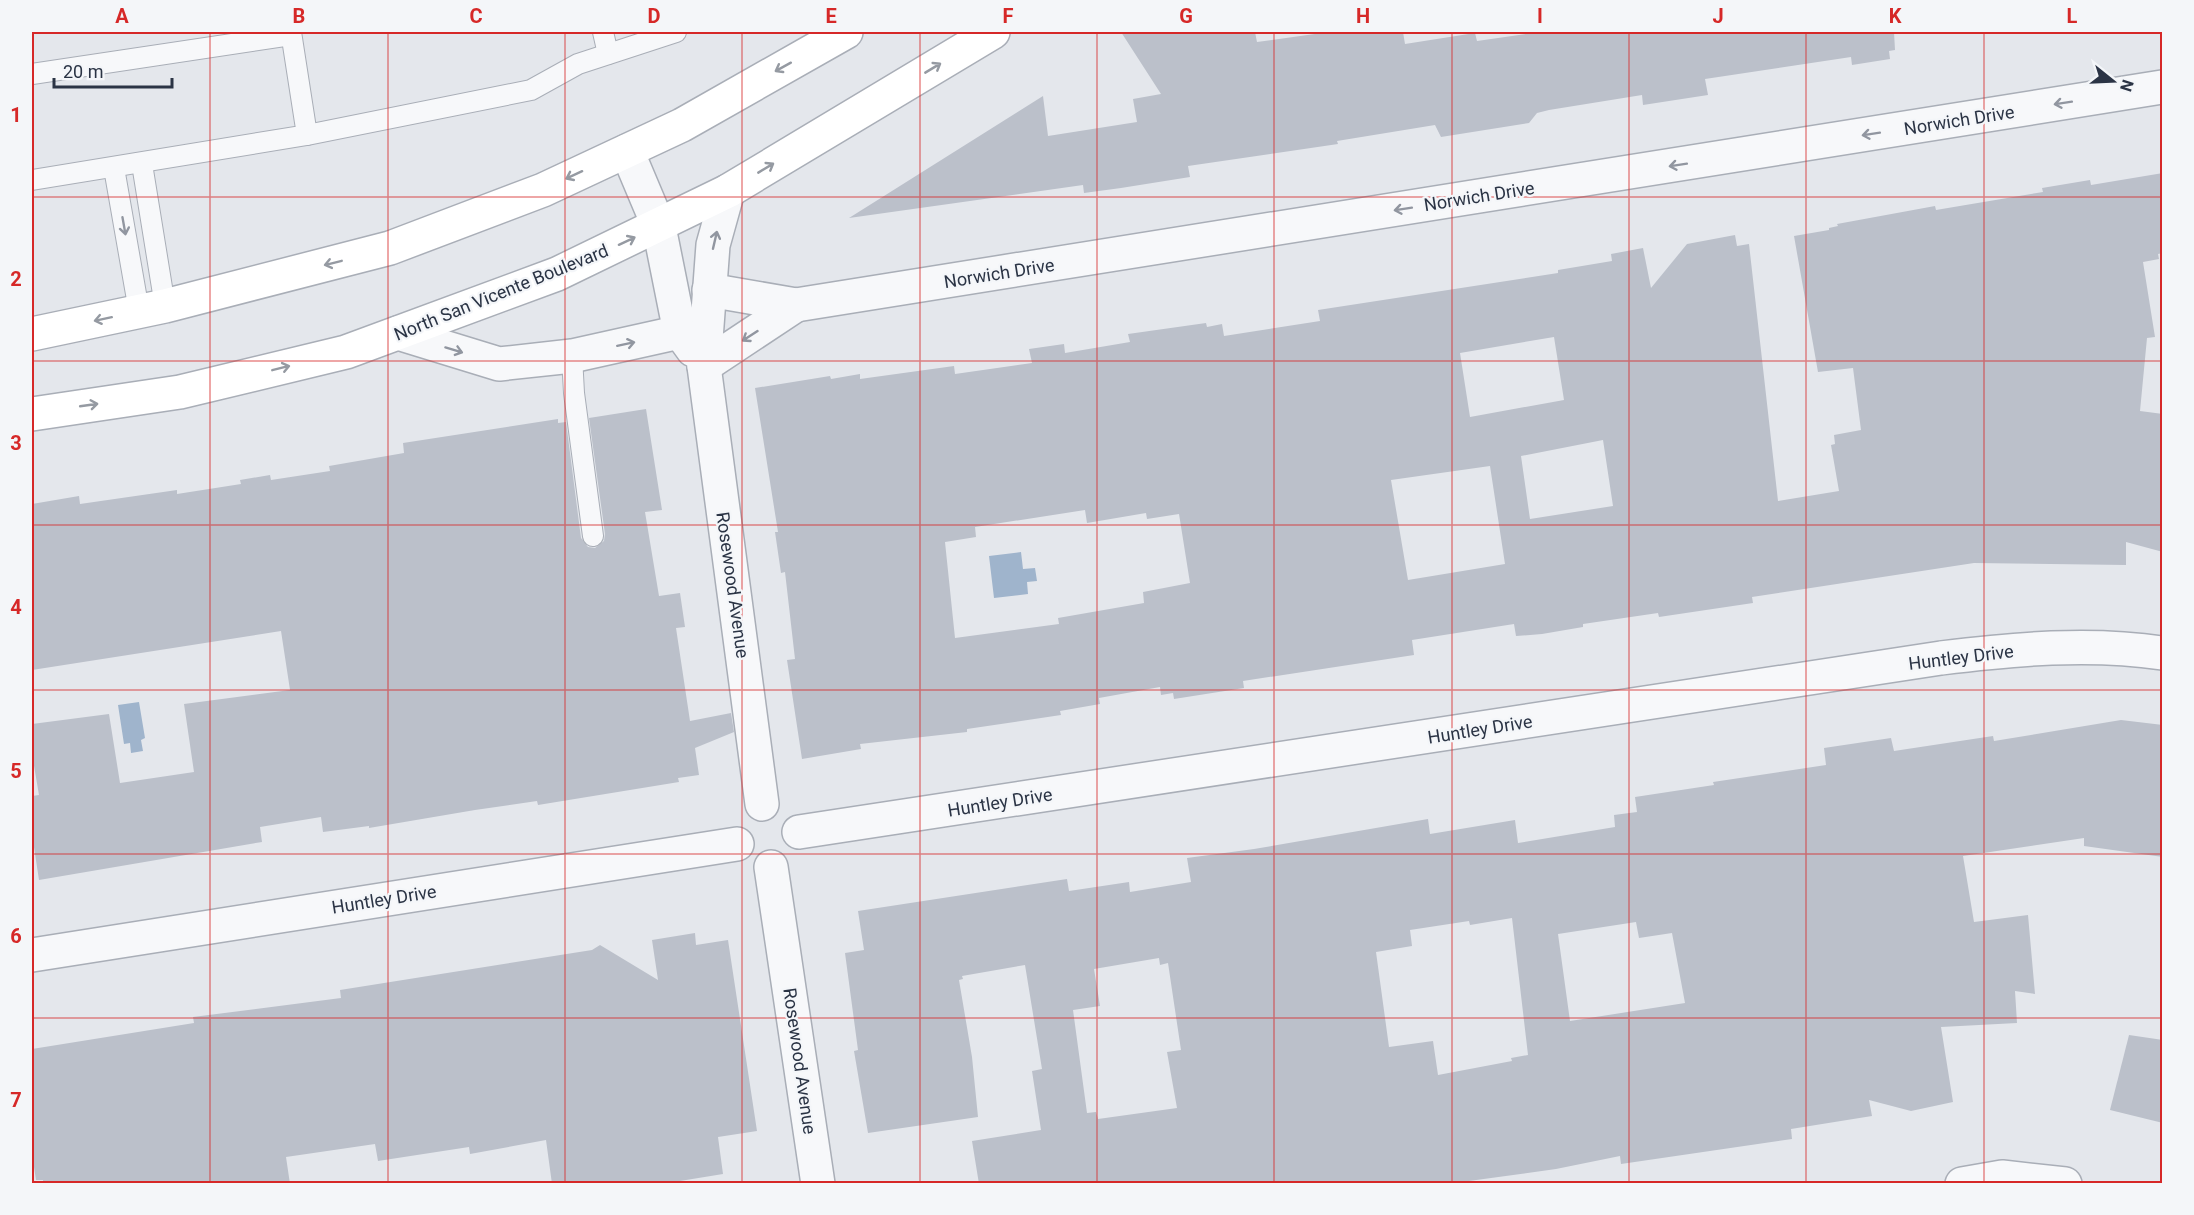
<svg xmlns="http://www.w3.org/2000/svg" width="2194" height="1215" font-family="Roboto,sans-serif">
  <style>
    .water { fill: #9fb4cc }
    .building { fill: #bbc0ca; fill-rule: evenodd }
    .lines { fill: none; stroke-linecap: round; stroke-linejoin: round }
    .lane-casing { stroke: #a9aeb7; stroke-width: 22 }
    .street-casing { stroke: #a9aeb7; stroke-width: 36 }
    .secondary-casing { stroke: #a9aeb7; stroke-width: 36 }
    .lane { stroke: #f7f8fa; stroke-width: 20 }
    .street { stroke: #f7f8fa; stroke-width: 33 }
    .secondary { stroke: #fff; stroke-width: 33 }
    .oneway { stroke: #959aa2 }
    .oneway2 { stroke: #9196a0 }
    .grid { fill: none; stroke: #d62828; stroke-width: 1.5; stroke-opacity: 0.55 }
    .labels { text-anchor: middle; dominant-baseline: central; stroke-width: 4.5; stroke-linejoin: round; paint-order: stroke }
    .street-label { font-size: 18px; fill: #2b3445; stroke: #f4f6f9 }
    .neatline { fill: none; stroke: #d62828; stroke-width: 2 }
    .grid-label { font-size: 20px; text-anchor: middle; font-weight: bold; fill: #d62828 }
  </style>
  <rect width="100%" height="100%" fill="#e4e7ec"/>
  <g class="water">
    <path d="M1021,552L1023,569L1035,568L1037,581L1027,582L1028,594L994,598L989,556Z"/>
    <path d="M139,702L145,738L141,740L143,751L131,753L130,743L124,744L118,705Z"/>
  </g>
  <g class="building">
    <path d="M1121,32H1255L1257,42L1329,32H1403L1405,44L1475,33L1477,41L1539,32H1894L1895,50L1889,51L1890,59L1852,65L1851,57L1705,79L1708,95L1643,105L1642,95L1549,110L1537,113L1529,123L1441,137L1435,125L1337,141L1338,144L1188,166L1190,177L1121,188L1084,193L1083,185L849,218L1043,96L1048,136L1137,122L1133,99L1161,94Z"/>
    <path d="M2163,173V253L2158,254L2159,259L2143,262L2155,337L2147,338L2140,411L2163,414V552L2126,542V565L1974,563L1752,597L1753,603L1659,617L1658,613L1583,624V627L1542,634L1516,636L1514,624L1412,640L1414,655L1243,681L1244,688L1174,699L1173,693L1161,695L1160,687L1099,698L1100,704L1060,711L1061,715L967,729V732L860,744L861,749L802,759L787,660L795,659L785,572L781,573L775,532H778L755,388L830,376L831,379L860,374V379L954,366L955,374L1032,363L1029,349L1064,344L1065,353L1130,342L1128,334L1206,323L1207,327L1222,324L1224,336L1320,321L1318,310L1558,273V270L1612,261L1611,254L1643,248L1651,288L1687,244L1735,235L1737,246L1749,244L1778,501L1839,491L1831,445L1835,444L1834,435L1861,430L1853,368L1818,372L1794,236L1829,230V228L1838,226L1837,224L1935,206L1936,210L2043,192L2042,188L2090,180L2091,185ZM1554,337L1564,400L1470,417L1460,353ZM1603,440L1613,506L1530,519L1521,456ZM1490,466L1505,564L1408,580L1391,480ZM1085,510L1087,523L1146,513L1147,519L1179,514L1190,583L1143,592L1144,603L1058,618L1059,624L955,638L945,542L976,537L975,527Z"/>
    <path d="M646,409L662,510L645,512L659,596L680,593L685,627L676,628L690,721L731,713L734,732L695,748L699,775L678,778L679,782L538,805L537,801L475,810L369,828V826L323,832L321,817L260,827L262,842L39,880L32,834V796L39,795L32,754V724L109,714L120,783L194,772L184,704L290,690L281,631L32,670V504L79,496L80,504L177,490V494L241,484L240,480L270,475L271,480L330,471L329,466L404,453L403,443L558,419V423L566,422L581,538L588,547L595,548L604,541L605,534L589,418Z"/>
    <path d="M2121,720L2163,725V857L2084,846V838L1963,856L1974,922L2028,915L2035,994L2015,991L2017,1023L1941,1027L1953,1102L1911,1111L1869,1100L1872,1116L1791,1129L1792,1139L1621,1164L1620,1156L1556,1169L1447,1184H979L972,1141L1041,1130L1032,1071L1042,1069L1025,965L962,976L963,979L959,980L972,1057L978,1117L868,1133L854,1051L858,1050L845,953L864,950L858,911L1067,879L1069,891L1129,882L1130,892L1191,882L1187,858L1254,849L1428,819L1430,834L1515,820L1518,843L1615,827L1614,815L1637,812L1635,797L1714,785L1713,782L1826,765L1824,748L1891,738L1894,751L1993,736L1994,741ZM1512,918L1528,1055L1511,1058L1512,1061L1438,1075L1433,1041L1389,1047L1376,952L1412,946L1410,930L1469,921L1470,925ZM1636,922L1639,938L1672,933L1685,1003L1570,1021L1558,934ZM1159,958L1160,965L1168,963L1181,1050L1167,1052L1177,1108L1098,1119L1096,1112L1087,1113L1073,1010L1100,1006L1094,969Z"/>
    <path d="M695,933L696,945L728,940L757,1131L718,1137L723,1174L680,1181V1184H552L546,1140L470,1154L469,1147L378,1161L375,1144L286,1157L290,1184H43V1180H36L34,1167L32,1168V1049L194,1023L193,1017L341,998L340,990L592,950L600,945L658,980L652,940Z"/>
    <path d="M2129,1035L2163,1040V1123L2110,1110Z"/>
  </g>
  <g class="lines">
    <defs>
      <g id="lane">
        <path d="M603,32L608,54"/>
        <path d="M32,74L291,35"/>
        <path d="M307,135L531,90L578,64L676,32"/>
        <path d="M142,164L165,306"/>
        <path d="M114,168L139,311"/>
        <path d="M32,180L307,135L291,32"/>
        <path d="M572,356L574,393L593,536"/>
      </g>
      <g id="street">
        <path d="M627,151L659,227L680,332L693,350"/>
        <path d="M728,191L713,245L704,366L762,804"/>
        <path d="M709,290L796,305L2162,87"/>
        <path d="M398,333L499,364L572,356L680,332"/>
        <path d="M704,366L796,305"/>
        <path d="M799,832L1941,658C2014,649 2089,642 2162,653"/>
        <path d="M771,867L818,1184"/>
        <path d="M32,955L737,844"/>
        <path d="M1962,1184L2002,1177L2065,1184"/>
      </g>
      <g id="secondary">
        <path d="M32,334L165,306L390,248L543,190L682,125L846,32"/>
        <path d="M32,414L180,392L346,352L557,274L728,191L993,32"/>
      </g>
    </defs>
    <use href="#lane" class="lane-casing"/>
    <use href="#street" class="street-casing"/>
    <use href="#secondary" class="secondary-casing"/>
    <use href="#lane" class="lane"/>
    <use href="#street" class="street"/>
    <use href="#secondary" class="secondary"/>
  </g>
  <defs><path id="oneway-shaft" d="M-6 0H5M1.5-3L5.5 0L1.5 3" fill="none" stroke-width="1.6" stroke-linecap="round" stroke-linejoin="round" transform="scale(1.5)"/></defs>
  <g class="oneway">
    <use href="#oneway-shaft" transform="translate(783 67) rotate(151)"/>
    <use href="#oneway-shaft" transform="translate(933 68) rotate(-31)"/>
    <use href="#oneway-shaft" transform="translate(766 168) rotate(-31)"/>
    <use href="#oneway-shaft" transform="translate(574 175) rotate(155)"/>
    <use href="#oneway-shaft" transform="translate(627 241) rotate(-25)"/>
    <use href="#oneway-shaft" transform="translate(333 263) rotate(166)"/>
    <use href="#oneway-shaft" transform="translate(103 319) rotate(168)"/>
    <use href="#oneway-shaft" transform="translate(281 368) rotate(-14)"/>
    <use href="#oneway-shaft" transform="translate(89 405) rotate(-8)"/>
  </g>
  <g class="oneway2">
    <use href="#oneway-shaft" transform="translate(2063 103) rotate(171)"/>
    <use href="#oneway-shaft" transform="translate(1871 134) rotate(171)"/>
    <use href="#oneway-shaft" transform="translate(1678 165) rotate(171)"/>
    <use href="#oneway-shaft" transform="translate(1403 209) rotate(171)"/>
    <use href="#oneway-shaft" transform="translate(124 226) rotate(80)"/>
    <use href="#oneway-shaft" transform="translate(715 240) rotate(-77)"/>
    <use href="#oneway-shaft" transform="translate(750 336) rotate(147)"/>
    <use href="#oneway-shaft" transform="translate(626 344) rotate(-12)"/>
    <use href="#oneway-shaft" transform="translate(454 350) rotate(17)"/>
  </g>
  <path class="grid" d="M210,32V1184M388,32V1184M565,32V1184M742,32V1184M920,32V1184M1097,32V1184M1274,32V1184M1452,32V1184M1629,32V1184M1806,32V1184M1984,32V1184M32,197H2162M32,361H2162M32,525H2162M32,690H2162M32,854H2162M32,1018H2162"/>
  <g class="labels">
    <g class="street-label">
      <text transform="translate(1959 120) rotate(-9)">Norwich Drive</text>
      <text transform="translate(1479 196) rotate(-9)">Norwich Drive</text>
      <text transform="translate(999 273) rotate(-9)">Norwich Drive</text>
      <text transform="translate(501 292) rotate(-22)">North San Vicente Boulevard</text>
      <text transform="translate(733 585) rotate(82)">Rosewood Avenue</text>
      <text transform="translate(1961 657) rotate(-7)">Huntley Drive</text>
      <text transform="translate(1480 729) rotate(-9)">Huntley Drive</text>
      <text transform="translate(1000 802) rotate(-9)">Huntley Drive</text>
      <text transform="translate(384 899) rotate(-9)">Huntley Drive</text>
      <text transform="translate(800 1061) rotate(82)">Rosewood Avenue</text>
    </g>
  </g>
  <rect width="2194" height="1215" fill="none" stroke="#f4f6f9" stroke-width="66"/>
  <g transform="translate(2113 81) rotate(108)" stroke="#f4f6f9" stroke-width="4.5" paint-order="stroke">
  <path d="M0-4.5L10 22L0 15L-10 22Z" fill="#2b3445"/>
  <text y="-9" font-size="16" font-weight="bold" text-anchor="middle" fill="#2b3445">N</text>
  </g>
  <path d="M54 78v9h118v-9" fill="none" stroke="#2b3445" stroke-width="3"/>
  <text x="63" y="78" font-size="18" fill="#2b3445" stroke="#f4f6f9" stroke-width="4.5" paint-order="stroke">20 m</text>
  <rect x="33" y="33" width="2128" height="1149" class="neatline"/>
  <g class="grid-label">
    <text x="122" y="23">A</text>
    <text x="299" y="23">B</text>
    <text x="476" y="23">C</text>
    <text x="654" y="23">D</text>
    <text x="831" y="23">E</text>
    <text x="1008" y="23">F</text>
    <text x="1186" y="23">G</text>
    <text x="1363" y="23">H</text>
    <text x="1540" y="23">I</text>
    <text x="1718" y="23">J</text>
    <text x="1895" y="23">K</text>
    <text x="2072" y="23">L</text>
    <text x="16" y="122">1</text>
    <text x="16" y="286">2</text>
    <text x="16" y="450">3</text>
    <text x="16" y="614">4</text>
    <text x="16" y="778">5</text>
    <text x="16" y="943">6</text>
    <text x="16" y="1107">7</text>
  </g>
</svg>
